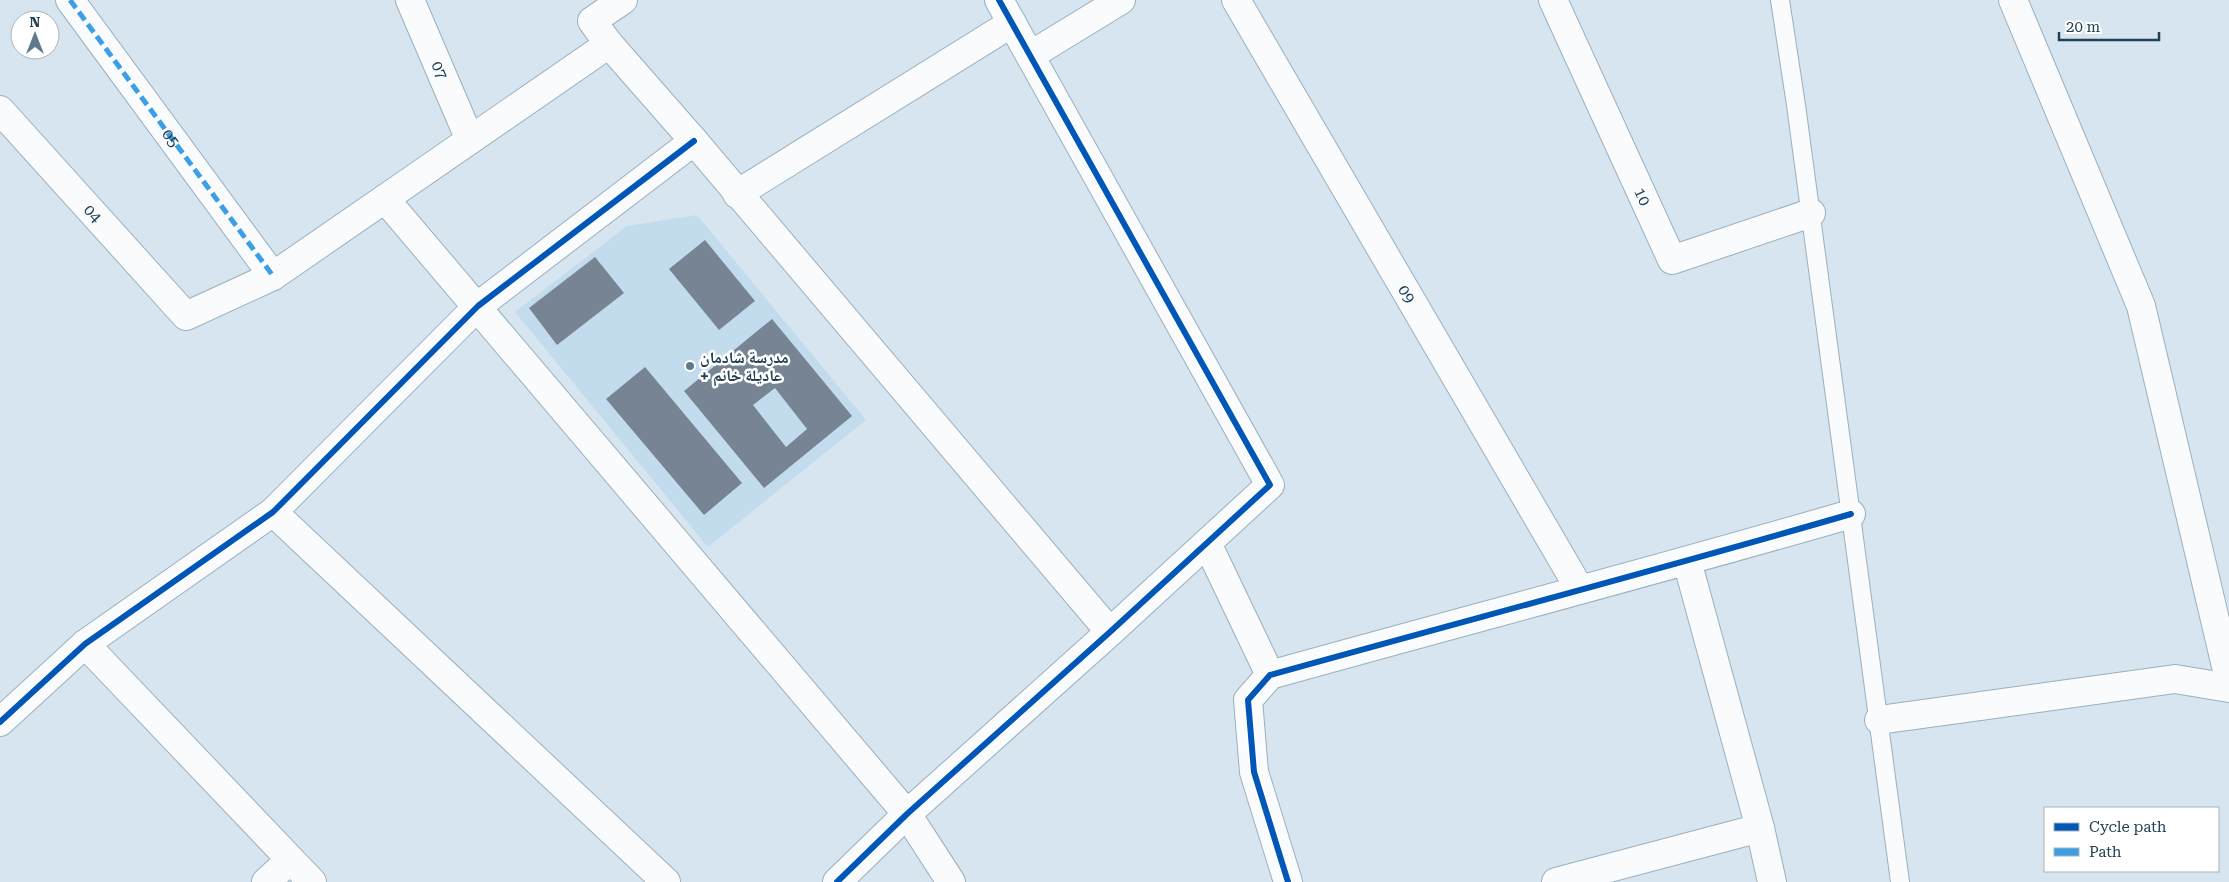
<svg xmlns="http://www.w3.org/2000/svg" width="2229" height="882" font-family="'Roboto Serif','Noto Naskh Arabic',serif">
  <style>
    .built { fill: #c3dced }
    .building { fill: #768494; fill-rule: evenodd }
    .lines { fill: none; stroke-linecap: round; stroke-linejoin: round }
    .lane-casing { stroke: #9bb0bd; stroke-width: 20 }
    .street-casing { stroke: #9bb0bd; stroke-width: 30 }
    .lane { stroke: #f9fbfd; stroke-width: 18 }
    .street { stroke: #f9fbfd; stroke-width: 28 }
    .quiet { stroke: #3c9fe5; stroke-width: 5; stroke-dasharray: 10 5; stroke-linecap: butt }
    .cycleway-casing { stroke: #fff; stroke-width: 9 }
    .cycleway { stroke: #0057b8; stroke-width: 6 }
    .poi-dot { fill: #617a8b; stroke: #fff; stroke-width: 2 }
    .labels { text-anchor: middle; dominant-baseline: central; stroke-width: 5; stroke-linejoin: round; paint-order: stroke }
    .street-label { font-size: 16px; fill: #224155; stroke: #fff }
    .poi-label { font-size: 16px; font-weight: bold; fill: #224155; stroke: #fff; text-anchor: start }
  </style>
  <rect width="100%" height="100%" fill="#d6e5f0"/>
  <path class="built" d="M697,215L866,420L708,547L515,312L627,226Z"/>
  <g class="building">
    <path d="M705,240L755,301L719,330L669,269Z"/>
    <path d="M595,257L624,293L557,345L529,308Z"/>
    <path d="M772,319L852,416L764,488L684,391ZM775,388L807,429L786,447L753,405Z"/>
    <path d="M645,367L742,483L704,515L606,399Z"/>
  </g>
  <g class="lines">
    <defs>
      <path id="lane" d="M1780,0L1796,105L1900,882"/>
      <g id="street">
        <path id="s1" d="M70,0L273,276"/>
        <path id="s2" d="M410,0L470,140"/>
        <path d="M623,0L592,21L609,44L694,141L1110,632"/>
        <path id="s3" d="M1236,0L1579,588"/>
        <path id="s4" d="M1553,0L1672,260L1811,213"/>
        <path d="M2013,0L2141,306L2229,679"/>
        <path d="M1031,55L1121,0"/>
        <path id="s5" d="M0,110L186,316L273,276L609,44"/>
        <path d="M737,194L1012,23"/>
        <path d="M385,199L907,814L951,882"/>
        <path d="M273,512L666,882"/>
        <path d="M1207,543L1270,675"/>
        <path d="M1687,561L1760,828L1772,882"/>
        <path d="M85,644L312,882"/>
        <path d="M1879,720L2175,679L2229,688"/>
        <path d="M0,722L85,644L273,512L478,306L694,141"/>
        <path d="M266,882L290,860"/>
        <path d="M837,882L907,814L1110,632L1270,485L999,0"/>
        <path d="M1288,882L1254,772L1248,700L1270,675C1464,621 1658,570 1851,514"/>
        <path d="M1556,882L1760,828"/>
      </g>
    </defs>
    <use href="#lane" class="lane-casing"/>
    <use href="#street" class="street-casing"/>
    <use href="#lane" class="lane"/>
    <use href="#street" class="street"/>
    <path class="quiet" d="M70,0L273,276"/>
    <defs>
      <g id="cycleway">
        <path d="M0,722L85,644L273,512L478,306L694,141"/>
        <path d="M837,882L907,814L1110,632L1270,485L999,0"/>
        <path d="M1288,882L1254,772L1248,700L1270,675C1464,621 1658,570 1851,514"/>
      </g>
    </defs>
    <use href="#cycleway" class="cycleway-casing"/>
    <use href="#cycleway" class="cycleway"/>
  </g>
  <circle class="poi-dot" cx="690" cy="366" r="5"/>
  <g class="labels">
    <g class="street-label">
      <text stroke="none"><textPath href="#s2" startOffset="76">07</textPath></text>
      <text stroke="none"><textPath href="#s1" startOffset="171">05</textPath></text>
      <text stroke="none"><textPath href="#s4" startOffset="216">10</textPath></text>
      <text stroke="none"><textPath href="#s5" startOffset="139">04</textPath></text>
      <text stroke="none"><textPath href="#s3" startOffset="340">09</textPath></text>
    </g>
    <g class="poi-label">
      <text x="700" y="357">مدرسة شادمان<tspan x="700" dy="18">+ عاديلة خانم</tspan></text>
    </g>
  </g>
  <rect x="2044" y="807" width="175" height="65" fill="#ffffff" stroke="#a7b3bb"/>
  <rect x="2054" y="823" width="25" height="8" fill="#0057b8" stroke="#a7b3bb"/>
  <text x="2089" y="832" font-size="15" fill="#224155">Cycle path</text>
  <rect x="2054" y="848" width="25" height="8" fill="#3c9fe5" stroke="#a7b3bb"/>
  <text x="2089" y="857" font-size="15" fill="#224155">Path</text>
  <g transform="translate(35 35)"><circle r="24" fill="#ffffff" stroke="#a7b3bb"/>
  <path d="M0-4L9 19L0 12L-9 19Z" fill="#617a8b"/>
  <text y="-8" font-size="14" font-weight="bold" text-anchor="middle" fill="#224155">N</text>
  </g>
  <path d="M2059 32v8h100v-8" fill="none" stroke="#224155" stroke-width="2.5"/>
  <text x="2066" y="32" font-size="15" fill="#224155" stroke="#ffffff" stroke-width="4" paint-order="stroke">20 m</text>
</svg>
